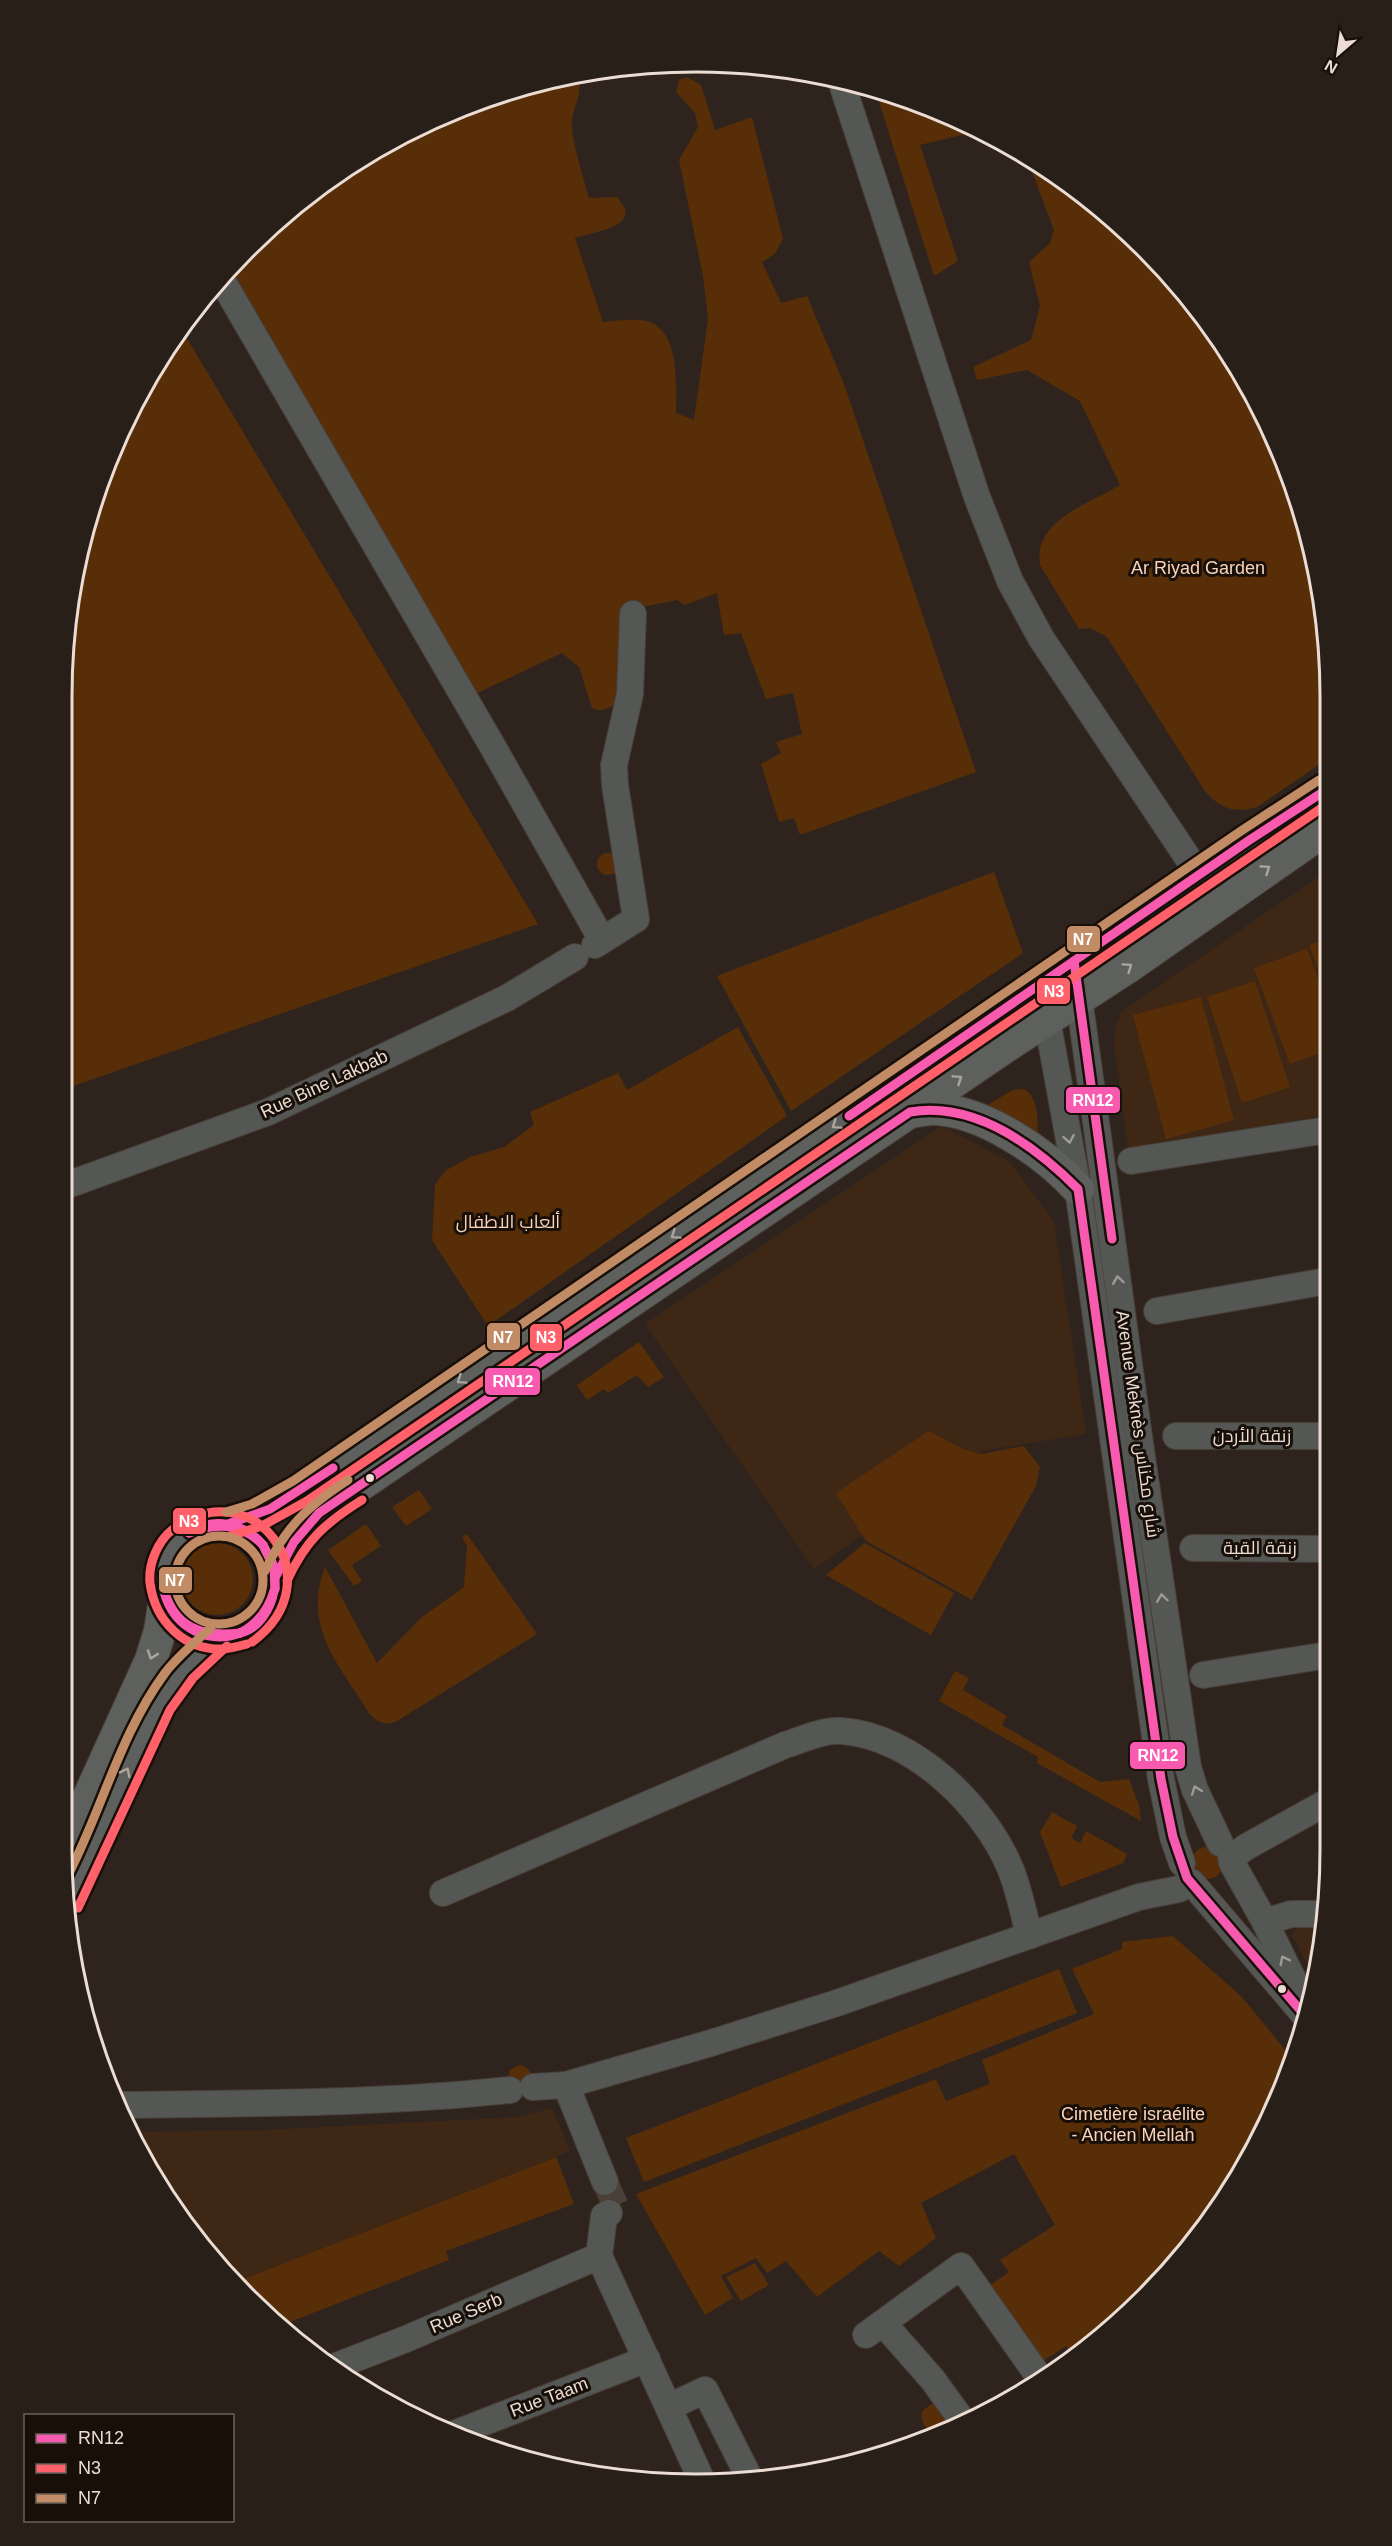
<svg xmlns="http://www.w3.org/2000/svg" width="1392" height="2546" font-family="Arial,Cairo,sans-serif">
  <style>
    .built { fill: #3f2716 }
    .green { fill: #572e08 }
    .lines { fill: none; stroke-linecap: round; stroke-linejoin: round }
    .minor-tunnel { stroke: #4b4038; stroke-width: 26; stroke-dasharray: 26 13; stroke-linecap: butt }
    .minor-casing { stroke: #483f38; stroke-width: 28 }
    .major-casing { stroke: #483f38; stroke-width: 34 }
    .minor { stroke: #545754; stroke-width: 26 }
    .major { stroke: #5d605c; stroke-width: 32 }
    .bus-1-casing { stroke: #180f09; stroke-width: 14 }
    .bus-2-casing { stroke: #180f09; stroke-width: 14 }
    .bus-3-casing { stroke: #180f09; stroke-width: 14 }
    .bus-1 { stroke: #f75aaf; stroke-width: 9 }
    .bus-2 { stroke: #ff606a; stroke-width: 9 }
    .bus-3 { stroke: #c18c65; stroke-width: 9 }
    .oneway { stroke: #aba59e }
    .oneway2 { stroke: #a09a94 }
    .bus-dot { fill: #ebddd4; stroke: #180f09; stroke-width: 2 }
    .labels { text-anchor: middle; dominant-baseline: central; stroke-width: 6; stroke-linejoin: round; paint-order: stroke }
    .park-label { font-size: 18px; fill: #fad4ba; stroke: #180f09 }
    .street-label { font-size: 18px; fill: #ebddd4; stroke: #180f09 }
    .rim { fill: none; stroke: #ebddd4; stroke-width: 3 }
    .line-badge { stroke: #180f09; stroke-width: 2 }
    .badge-label { font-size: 16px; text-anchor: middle; font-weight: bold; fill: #fff }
  </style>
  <rect width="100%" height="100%" fill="#2f241d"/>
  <g class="built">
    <path d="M1326,872L1327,1115L1128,1150L1114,1043L1116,1025L1122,1011Z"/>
    <path d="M942,1126L1010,1162L1054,1222L1086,1434L981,1451L814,1569L645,1324Z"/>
    <path d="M1324,1925L1315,1978L1292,1936L1297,1926Z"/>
    <path d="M552,2108L570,2151L236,2282L193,2237L146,2167L130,2132L265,2130L519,2117Z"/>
  </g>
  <g class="green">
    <path d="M577,76C584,92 574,104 572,120C570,137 584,179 589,198L617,197C619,200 623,205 625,209C630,229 587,233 575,238L603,322C615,321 629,319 641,320C681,324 676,384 676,413L694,420L708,319L703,276L679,160L698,127L695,113L676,92L679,80L687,77L701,85L715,130L752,117L783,239L775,254L762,262L781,303L807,296L844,384L976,772L800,835L794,818L779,822L761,764L781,753L776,742L802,734L793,693L766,699L741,633L724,635L717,593L685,605L677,600L622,611L620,700C610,708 603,713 592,708L579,667L562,653L469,697L228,270L309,193L415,127L531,83Z"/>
    <path d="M875,89L900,95L979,131L920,145L958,261L934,276Z"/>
    <path d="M1026,156L1115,219L1223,343L1297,492L1325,614L1326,760L1257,807C1234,814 1220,808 1205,791L1107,637L1090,628L1079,629L1040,565C1033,520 1089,504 1120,485L1080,401L1027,370L977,380L973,367L1031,340L1040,306L1029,262L1050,243L1054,230Z"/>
    <path d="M182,330L538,924L62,1090L63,655L83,531L146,379Z"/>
    <circle cx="608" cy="864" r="11"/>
    <path d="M994,872L1023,953L791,1111L717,976Z"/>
    <path d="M1326,939V992L1309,945Z"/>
    <path d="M1307,949L1326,1001V1051L1290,1064L1254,968Z"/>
    <path d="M1255,981L1290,1087L1242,1103L1207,997Z"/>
    <path d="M1201,997L1234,1120L1166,1139L1133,1015Z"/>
    <path d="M738,1027L787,1116L488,1326L432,1240L435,1185L445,1171L470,1157L504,1147L534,1125L530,1112L618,1073L627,1090Z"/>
    <path d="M1024,1089C1039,1098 1037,1118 1038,1133L1015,1119L986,1106L1013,1090Z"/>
    <path d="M639,1342L664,1377L648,1387L637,1375L608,1393L604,1389L587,1400L577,1385Z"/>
    <path d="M929,1431L963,1449L981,1454L1024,1446L1040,1467L1036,1486L972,1600L866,1541L836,1493Z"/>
    <path d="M419,1490L432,1509L406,1526L392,1507Z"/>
    <path d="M366,1524L381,1546L352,1565L362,1581L354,1586L328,1550Z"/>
    <path d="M467,1534L537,1634L397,1721C386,1726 377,1723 369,1713C339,1664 302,1628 325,1567L377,1663L422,1617L464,1587L467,1546L462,1537Z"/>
    <path d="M865,1543L954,1593L931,1635L826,1575Z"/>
    <circle cx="217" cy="1579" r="36"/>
    <path d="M955,1671L969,1678L963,1690L1007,1716L1002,1725L1100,1782L1129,1779L1139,1805L1141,1821L1037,1763L1038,1757L939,1701Z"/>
    <path d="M1052,1812L1077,1826L1071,1838L1080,1843L1086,1831L1127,1854L1123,1863L1061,1887L1040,1832Z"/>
    <circle cx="1207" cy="1863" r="16"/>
    <path d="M1173,1936L1242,1997L1291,2057C1277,2091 1263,2136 1245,2168C1205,2240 1139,2308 1074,2358L1066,2346L1037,2365L986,2288L1009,2272L1000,2260L1055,2225L1014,2154L921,2203L936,2238L899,2266L879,2251L817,2297L786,2261L767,2273L756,2258L721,2276L733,2298L705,2315L636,2194L936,2079L946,2101L990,2084L982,2060L1094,2014L1072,1969L1122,1949V1942Z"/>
    <path d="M1059,1969L1077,2013L644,2182L626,2138Z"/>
    <path d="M519,2065C532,2067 533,2076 528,2087L507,2080L510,2070Z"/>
    <path d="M556,2157L574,2204L446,2251L449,2260L277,2327L236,2282Z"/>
    <path d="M755,2263L769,2285L741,2301L726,2277Z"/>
    <path d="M935,2402L952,2422C942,2442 916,2430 923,2410Z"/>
  </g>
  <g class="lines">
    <path class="minor-tunnel" d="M605,2182L617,2209L609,2213"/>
    <defs>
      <g id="minor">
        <path d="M841,81L977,497L1010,581L1041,638L1218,903"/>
        <path d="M220,277L493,747L602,940"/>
        <path d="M595,945L636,919L615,785L614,765L630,694L633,614"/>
        <path d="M1074,961L1139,1437L1188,1767L1195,1790L1220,1843"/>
        <path d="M1044,1003L1078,1189L1161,1779L1173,1837L1182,1863"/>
        <path d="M1131,1161L1327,1130"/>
        <path d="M62,1187L268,1112L507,998L575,957"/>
        <path d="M1157,1311L1327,1281"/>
        <path d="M1176,1436H1328"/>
        <path d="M1193,1548L1328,1549"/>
        <path d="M1203,1675L1328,1655"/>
        <path d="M1231,1858L1246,1847L1329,1801"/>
        <path d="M1232,1863L1265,1922L1302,1998"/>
        <path d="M1193,1884L1307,2018"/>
        <path d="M443,1893L785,1745C802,1740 824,1729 842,1731C913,1736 985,1806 1011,1870C1019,1891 1024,1913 1029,1936"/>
        <path d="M1265,1922L1291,1914H1325"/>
        <path d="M566,2085L605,2182"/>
        <path d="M533,2087L566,2085L711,2043L837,2003L1139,1897L1179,1889L1191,1882"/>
        <path d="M118,2105C249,2103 380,2104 510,2090"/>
        <path d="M609,2213L604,2216L599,2256L703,2483"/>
        <path d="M883,2323L933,2380L964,2423"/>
        <path d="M866,2335L961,2266L1042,2381"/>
        <path d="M331,2368L406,2339L599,2256"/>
        <path d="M669,2407L705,2390L751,2481"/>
        <path d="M451,2435L647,2359"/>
      </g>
      <g id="major">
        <path d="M910,1112C917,1111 925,1109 933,1109C983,1110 1045,1153 1078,1189"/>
        <circle cx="219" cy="1580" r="57"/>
        <path d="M228,1524C255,1520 277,1505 300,1491L1248,841L1326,790"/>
        <path d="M276,1576C287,1549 298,1534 319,1513L1011,1043L1128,967L1326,829"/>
        <path d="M62,1856L151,1660L160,1631L165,1598"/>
        <path d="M67,1902C97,1849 117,1790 144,1735C154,1715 165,1692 179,1675C191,1660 205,1649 219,1637"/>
      </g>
    </defs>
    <use href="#minor" class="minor-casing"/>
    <use href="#major" class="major-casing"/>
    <use href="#minor" class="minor"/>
    <use href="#major" class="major"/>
    <defs>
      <g id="bus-1">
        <path d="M1074,961L1112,1239"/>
        <path d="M849,1116L1248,841L1326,790"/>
        <path d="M228,1524L270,1509L333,1468"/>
        <path d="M189,1533C213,1516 244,1523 263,1545"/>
        <path d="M189,1533C216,1522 242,1523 263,1545"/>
        <path d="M263,1545L274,1566L275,1589"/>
        <path d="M263,1545L275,1570V1589"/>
        <path d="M276,1576L294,1542L319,1513L910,1112C975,1101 1034,1145 1078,1189L1161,1779L1173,1837L1187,1878L1307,2018"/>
        <path d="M163,1586C173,1627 201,1638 240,1633"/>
        <path d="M163,1586C168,1622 204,1647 240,1633"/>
        <path d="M240,1633C258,1624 268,1610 274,1591"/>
        <path d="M240,1633C259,1629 271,1608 274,1591"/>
      </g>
      <g id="bus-2">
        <path d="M230,1536L262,1526L307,1501L1326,805"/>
        <path d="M287,1581C305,1541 325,1523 362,1500"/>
        <path d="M247,1644C239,1646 232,1648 224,1649C184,1651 155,1621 150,1583C148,1564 158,1541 172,1530C253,1468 337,1580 252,1642"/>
        <path d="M78,1908L170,1710L193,1678L227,1646"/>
      </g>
      <g id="bus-3">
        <path d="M226,1512L252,1504L293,1481L1241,831L1319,780"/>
        <circle cx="219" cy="1580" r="44"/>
        <path d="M265,1571C285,1527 308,1506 348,1480"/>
        <path d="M65,1881C101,1814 119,1735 165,1673C178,1656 195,1642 211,1628"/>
      </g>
    </defs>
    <use href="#bus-1" class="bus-1-casing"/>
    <use href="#bus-2" class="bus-2-casing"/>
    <use href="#bus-3" class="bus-3-casing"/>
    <use href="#bus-1" class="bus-1"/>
    <use href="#bus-2" class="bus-2"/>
    <use href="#bus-3" class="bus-3"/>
  </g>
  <defs><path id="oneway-chevron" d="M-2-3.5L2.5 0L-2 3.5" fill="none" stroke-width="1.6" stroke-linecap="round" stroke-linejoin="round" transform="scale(1.5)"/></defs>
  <g class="oneway">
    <use href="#oneway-chevron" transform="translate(1266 869) rotate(-34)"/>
    <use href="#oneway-chevron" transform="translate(1128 967) rotate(-35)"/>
    <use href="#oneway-chevron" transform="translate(958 1079) rotate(-34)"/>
    <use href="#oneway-chevron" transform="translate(836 1125) rotate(146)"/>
    <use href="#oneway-chevron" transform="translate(675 1235) rotate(146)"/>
    <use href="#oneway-chevron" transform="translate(461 1380) rotate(146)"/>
    <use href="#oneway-chevron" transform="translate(152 1655) rotate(109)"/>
    <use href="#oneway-chevron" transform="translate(126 1772) rotate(-64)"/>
  </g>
  <g class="oneway2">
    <use href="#oneway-chevron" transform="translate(1069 1139) rotate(80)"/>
    <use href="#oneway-chevron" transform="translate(1118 1280) rotate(-98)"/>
    <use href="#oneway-chevron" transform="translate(1162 1598) rotate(-98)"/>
    <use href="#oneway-chevron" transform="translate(1196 1790) rotate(-110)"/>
    <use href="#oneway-chevron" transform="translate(1284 1960) rotate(-117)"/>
  </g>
  <g class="bus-dot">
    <circle cx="370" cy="1478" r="5"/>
    <circle cx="1282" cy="1989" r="5"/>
  </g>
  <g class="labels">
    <g class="park-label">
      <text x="1198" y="568">Ar Riyad Garden</text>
      <text x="508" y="1222">ألعاب الاطفال</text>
      <text x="1133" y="2114">Cimetière israélite<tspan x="1133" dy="21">- Ancien Mellah</tspan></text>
    </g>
    <g class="street-label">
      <text transform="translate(324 1084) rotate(-25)">Rue Bine Lakbab</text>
      <text transform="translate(1138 1424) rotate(82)">Avenue Meknès شارع مكناس</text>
      <text x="1252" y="1436">زنقة الأردن</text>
      <text x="1260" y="1548">زنقة القبة</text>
      <text transform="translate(466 2313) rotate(-23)">Rue Serb</text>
      <text transform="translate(549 2397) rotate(-21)">Rue Taam</text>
    </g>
  </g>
  <path d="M0 0H1392V2546H0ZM696 72H696A624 624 0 0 1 1320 696V1850A624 624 0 0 1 696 2474H696A624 624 0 0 1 72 1850V696A624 624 0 0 1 696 72Z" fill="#291f19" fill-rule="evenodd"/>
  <path class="rim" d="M696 72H696A624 624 0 0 1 1320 696V1850A624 624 0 0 1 696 2474H696A624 624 0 0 1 72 1850V696A624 624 0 0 1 696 72Z"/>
  <g class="line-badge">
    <rect x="1066" y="925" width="35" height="28" rx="6" fill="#c18c65"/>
    <rect x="1036" y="977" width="35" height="28" rx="6" fill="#ff606a"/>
    <rect x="1065" y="1086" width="56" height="28" rx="6" fill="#f75aaf"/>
    <rect x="486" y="1322" width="35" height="29" rx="6" fill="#c18c65"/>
    <rect x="529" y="1323" width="34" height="29" rx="6" fill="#ff606a"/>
    <rect x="484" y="1367" width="57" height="29" rx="6" fill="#f75aaf"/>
    <rect x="172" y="1507" width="35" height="28" rx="6" fill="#ff606a"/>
    <rect x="158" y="1566" width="35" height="28" rx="6" fill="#c18c65"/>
    <rect x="1129" y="1741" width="57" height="29" rx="6" fill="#f75aaf"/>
  </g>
  <g class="badge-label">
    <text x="1083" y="945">N7</text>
    <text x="1054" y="997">N3</text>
    <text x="1093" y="1106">RN12</text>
    <text x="503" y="1343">N7</text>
    <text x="546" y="1343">N3</text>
    <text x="513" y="1387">RN12</text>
    <text x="189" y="1527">N3</text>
    <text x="175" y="1586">N7</text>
    <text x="1158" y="1761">RN12</text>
  </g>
  <rect x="24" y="2414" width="210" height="108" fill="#180f09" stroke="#6c615a" stroke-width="1.5"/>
  <rect x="36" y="2434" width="30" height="9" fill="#f75aaf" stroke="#6c615a" stroke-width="1.5"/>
  <text x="78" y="2444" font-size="18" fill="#ebddd4">RN12</text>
  <rect x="36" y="2464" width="30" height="9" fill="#ff606a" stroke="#6c615a" stroke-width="1.5"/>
  <text x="78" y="2474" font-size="18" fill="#ebddd4">N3</text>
  <rect x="36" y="2494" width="30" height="9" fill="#c18c65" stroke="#6c615a" stroke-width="1.5"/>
  <text x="78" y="2504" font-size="18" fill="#ebddd4">N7</text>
  <g transform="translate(1338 54) rotate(209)" stroke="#180f09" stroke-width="4.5" paint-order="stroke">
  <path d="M0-4.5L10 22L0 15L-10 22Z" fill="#ebddd4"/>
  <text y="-9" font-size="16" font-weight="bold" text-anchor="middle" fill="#ebddd4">N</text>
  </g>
</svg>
